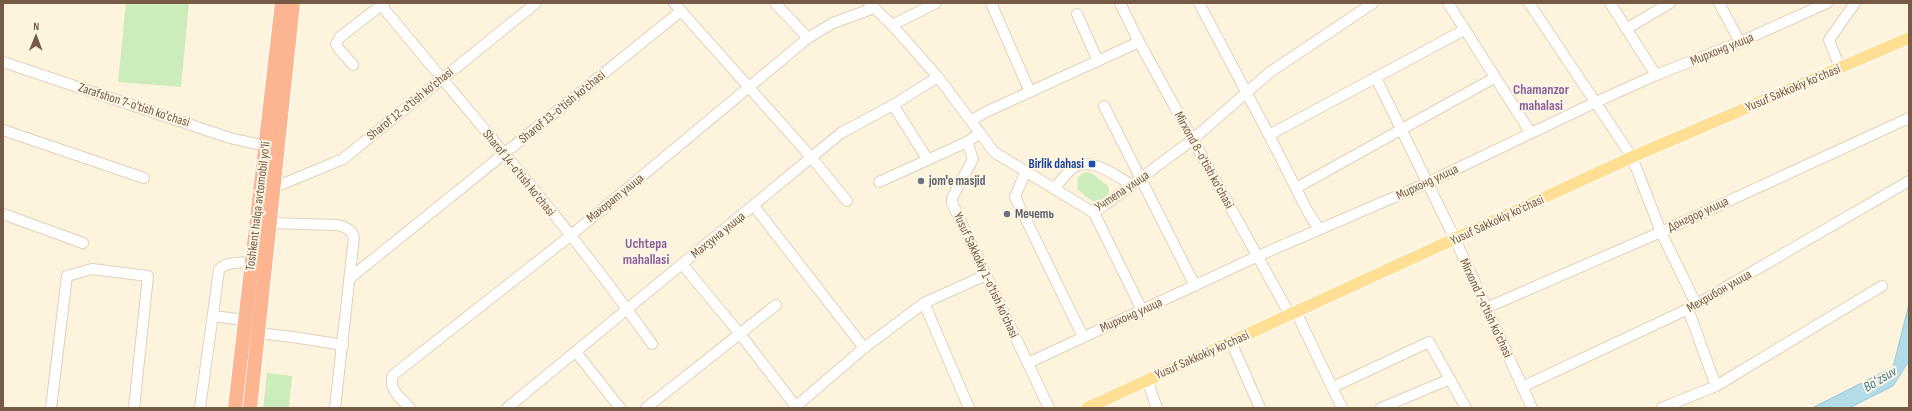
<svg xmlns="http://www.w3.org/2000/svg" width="1912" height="411" font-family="'Sofia Sans Condensed',sans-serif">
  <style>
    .green { fill: #ccecbc }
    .water { fill: #b2dce8; stroke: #97cbdb }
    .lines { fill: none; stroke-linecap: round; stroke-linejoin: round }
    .minor-casing { stroke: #e2d0ba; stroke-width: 12 }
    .major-casing { stroke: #fff; stroke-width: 14 }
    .highway-casing { stroke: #fff; stroke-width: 16 }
    .minor { stroke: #fff; stroke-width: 10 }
    .major { stroke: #ffdf94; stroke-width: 12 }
    .highway { stroke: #fdb490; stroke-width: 14 }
    .transit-dot { fill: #1a4fb4; stroke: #fff7e6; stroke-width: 1.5 }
    .worship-dot { fill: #6b7280; stroke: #fff7e6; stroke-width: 1.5 }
    .labels { text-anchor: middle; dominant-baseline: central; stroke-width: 4; stroke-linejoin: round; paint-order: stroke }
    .street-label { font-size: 13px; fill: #755a45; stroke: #fff7e6 }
    .transit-label { font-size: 13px; font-weight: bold; fill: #164399; stroke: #fff7e6; text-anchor: end }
    .worship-label { font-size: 13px; font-weight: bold; fill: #5b616d; stroke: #fff7e6; text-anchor: start }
    .neighbourhood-label { font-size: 14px; font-weight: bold; fill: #8a5f9a; stroke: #fff7e6 }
    .water-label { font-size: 14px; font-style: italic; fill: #3c788b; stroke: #fff7e6 }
  </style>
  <rect width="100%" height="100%" fill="#fef4de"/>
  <g class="green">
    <path d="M126,3H189L181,87L118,82Z"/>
    <path d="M1087,172L1091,173L1108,186C1112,195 1103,203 1093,201C1088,199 1082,193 1077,189L1078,178L1083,173Z"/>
    <path d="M267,373L292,376L289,408H263Z"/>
  </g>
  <path class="water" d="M1909,304V361L1893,386L1849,408H1812L1893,367Z"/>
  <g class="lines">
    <defs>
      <g id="minor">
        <path d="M674,3L811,157L847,201"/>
        <path d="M775,3L808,38"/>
        <path d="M869,3L892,25L938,77L994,152L1094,213"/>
        <path d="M991,3L1030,92"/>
        <path d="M1120,3L1139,42L1290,315"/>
        <path d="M1199,3L1269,135L1308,212L1319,229"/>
        <path d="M1448,3L1530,132"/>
        <path d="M1529,3L1632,157L1661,232L1696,304"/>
        <path d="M1610,3L1656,75"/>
        <path d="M1719,3L1740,42"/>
        <path d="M381,5C472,116 570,227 652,344"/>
        <path d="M1077,14L1098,61"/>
        <path d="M892,25L936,3"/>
        <path d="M1626,29L1670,3"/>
        <path d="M3,62L230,138L265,146"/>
        <path d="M353,65L339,49L336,44L340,37L384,3"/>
        <path d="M1840,68L1829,40L1855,3"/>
        <path d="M1376,78L1455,239L1532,408"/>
        <path d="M893,105L928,160"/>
        <path d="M1104,106L1195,286"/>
        <path d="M972,120L988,111L1139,42"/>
        <path d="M3,130L144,178"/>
        <path d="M1269,135L1464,30"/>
        <path d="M967,142L973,159L952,198V203L1049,408"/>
        <path d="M1025,173L1015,197L1083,337"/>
        <path d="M879,182L967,142L980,133"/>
        <path d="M273,188L343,159L536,3"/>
        <path d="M1296,188L1494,78"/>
        <path d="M1054,189C1060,182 1066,173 1073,168C1091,155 1117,177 1132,185"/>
        <path d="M754,206L864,348"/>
        <path d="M1094,213L1192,140L1270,72L1373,3"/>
        <path d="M1094,213L1142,310"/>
        <path d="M3,214L83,243"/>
        <path d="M270,223L337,225C345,227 351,229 354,237L335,408"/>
        <path d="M682,264L740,334L797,408"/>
        <path d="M350,278L681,11"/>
        <path d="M924,303L969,408"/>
        <path d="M1486,308L1661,232L1909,118"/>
        <path d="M1688,309L1716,386"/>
        <path d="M1296,312L1342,408"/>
        <path d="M213,316L245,320"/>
        <path d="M258,333L293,337L343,345"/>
        <path d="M1231,342L1260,408"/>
        <path d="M576,352L620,408"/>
        <path d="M1028,363L1258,256L1427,183L1596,102L1656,75L1740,42L1827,3"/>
        <path d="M1147,380L1157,408"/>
        <path d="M1333,387L1429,342L1466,408"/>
        <path d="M1522,387L1688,309L1909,181"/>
        <path d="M51,408L67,276L92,269L148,276L134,408"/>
        <path d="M200,408L219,270C225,261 242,263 252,262"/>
        <path d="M410,408C401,398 388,390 393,375L570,236L808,38L833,23L874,8"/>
        <path d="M507,408L841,133L893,105L938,77"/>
        <path d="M646,408L776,305"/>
        <path d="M794,408L864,348L924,303L986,275"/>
        <path d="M1381,408L1450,379"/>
        <path d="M1662,408L1716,386L1882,286"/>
      </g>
      <path id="major" d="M1087,408L1632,157L1909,38"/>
      <g id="highway">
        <path d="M235,408L282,3"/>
        <path d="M250,408L293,3"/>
      </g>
    </defs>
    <use href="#minor" class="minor-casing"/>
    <use href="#major" class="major-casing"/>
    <use href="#highway" class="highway-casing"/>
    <use href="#minor" class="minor"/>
    <use href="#major" class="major"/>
    <use href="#highway" class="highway"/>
  </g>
  <rect class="transit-dot" x="1088" y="160" width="8" height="8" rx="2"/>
  <g class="worship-dot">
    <circle cx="921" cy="181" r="4"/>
    <circle cx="1007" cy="214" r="4"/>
  </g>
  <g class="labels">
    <g class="street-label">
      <text transform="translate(1722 49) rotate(-22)">Мирхонд улица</text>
      <text transform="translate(1793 88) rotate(-23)">Yusuf Sakkokiy ko'chasi</text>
      <text transform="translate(410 104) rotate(-39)">Sharof 12-o'tish ko'chasi</text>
      <text transform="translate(134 105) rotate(18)">Zarafshon 7-o'tish ko'chasi</text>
      <text transform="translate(562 107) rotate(-39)">Sharof 13-o'tish ko'chasi</text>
      <text transform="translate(1204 160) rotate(61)">Mirxond 8-o'tish ko'chasi</text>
      <text transform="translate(519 173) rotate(51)">Sharof 14-o'tish ko'chasi</text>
      <text transform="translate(1427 182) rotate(-25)">Мирхонд улица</text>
      <text transform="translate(1122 191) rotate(-34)">Учтепа улица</text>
      <text transform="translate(615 198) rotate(-39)">Махорат улица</text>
      <text transform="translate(258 206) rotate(-83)">Toshkent halqa avtomobil yo'li</text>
      <text transform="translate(1698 214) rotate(-25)">Донгдор улица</text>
      <text transform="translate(1497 220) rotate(-25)">Yusuf Sakkokiy ko'chasi</text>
      <text transform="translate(718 235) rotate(-39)">Махзуна улица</text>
      <text transform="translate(986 275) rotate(65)">Yusuf Sakkokiy 1-o'tish ko'chasi</text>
      <text transform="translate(1719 291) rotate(-30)">Мехрибон улица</text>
      <text transform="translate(1486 308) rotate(65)">Mirxond 7-o'tish ko'chasi</text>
      <text transform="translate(1131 315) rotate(-24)">Мирхонд улица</text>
      <text transform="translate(1202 355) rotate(-24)">Yusuf Sakkokiy ko'chasi</text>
    </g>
    <g class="transit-label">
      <text x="1084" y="164">Birlik dahasi</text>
    </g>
    <g class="worship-label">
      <text x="929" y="181">jom'e masjid</text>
      <text x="1015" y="214">Мечеть</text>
    </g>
    <g class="neighbourhood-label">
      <text x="1541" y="89">Chamanzor<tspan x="1541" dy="16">mahalasi</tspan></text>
      <text x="646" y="243">Uchtepa<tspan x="646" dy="16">mahallasi</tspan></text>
    </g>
    <g class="water-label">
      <text transform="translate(1880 379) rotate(-31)">Boʻzsuv</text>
    </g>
  </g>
  <rect width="1912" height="411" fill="none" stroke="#755a45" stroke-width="8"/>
  <g transform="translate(36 36) rotate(1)" stroke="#fff7e6" stroke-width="3" paint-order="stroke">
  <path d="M0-3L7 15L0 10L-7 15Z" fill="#755a45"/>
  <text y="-6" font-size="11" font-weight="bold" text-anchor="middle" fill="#755a45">N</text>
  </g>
</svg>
